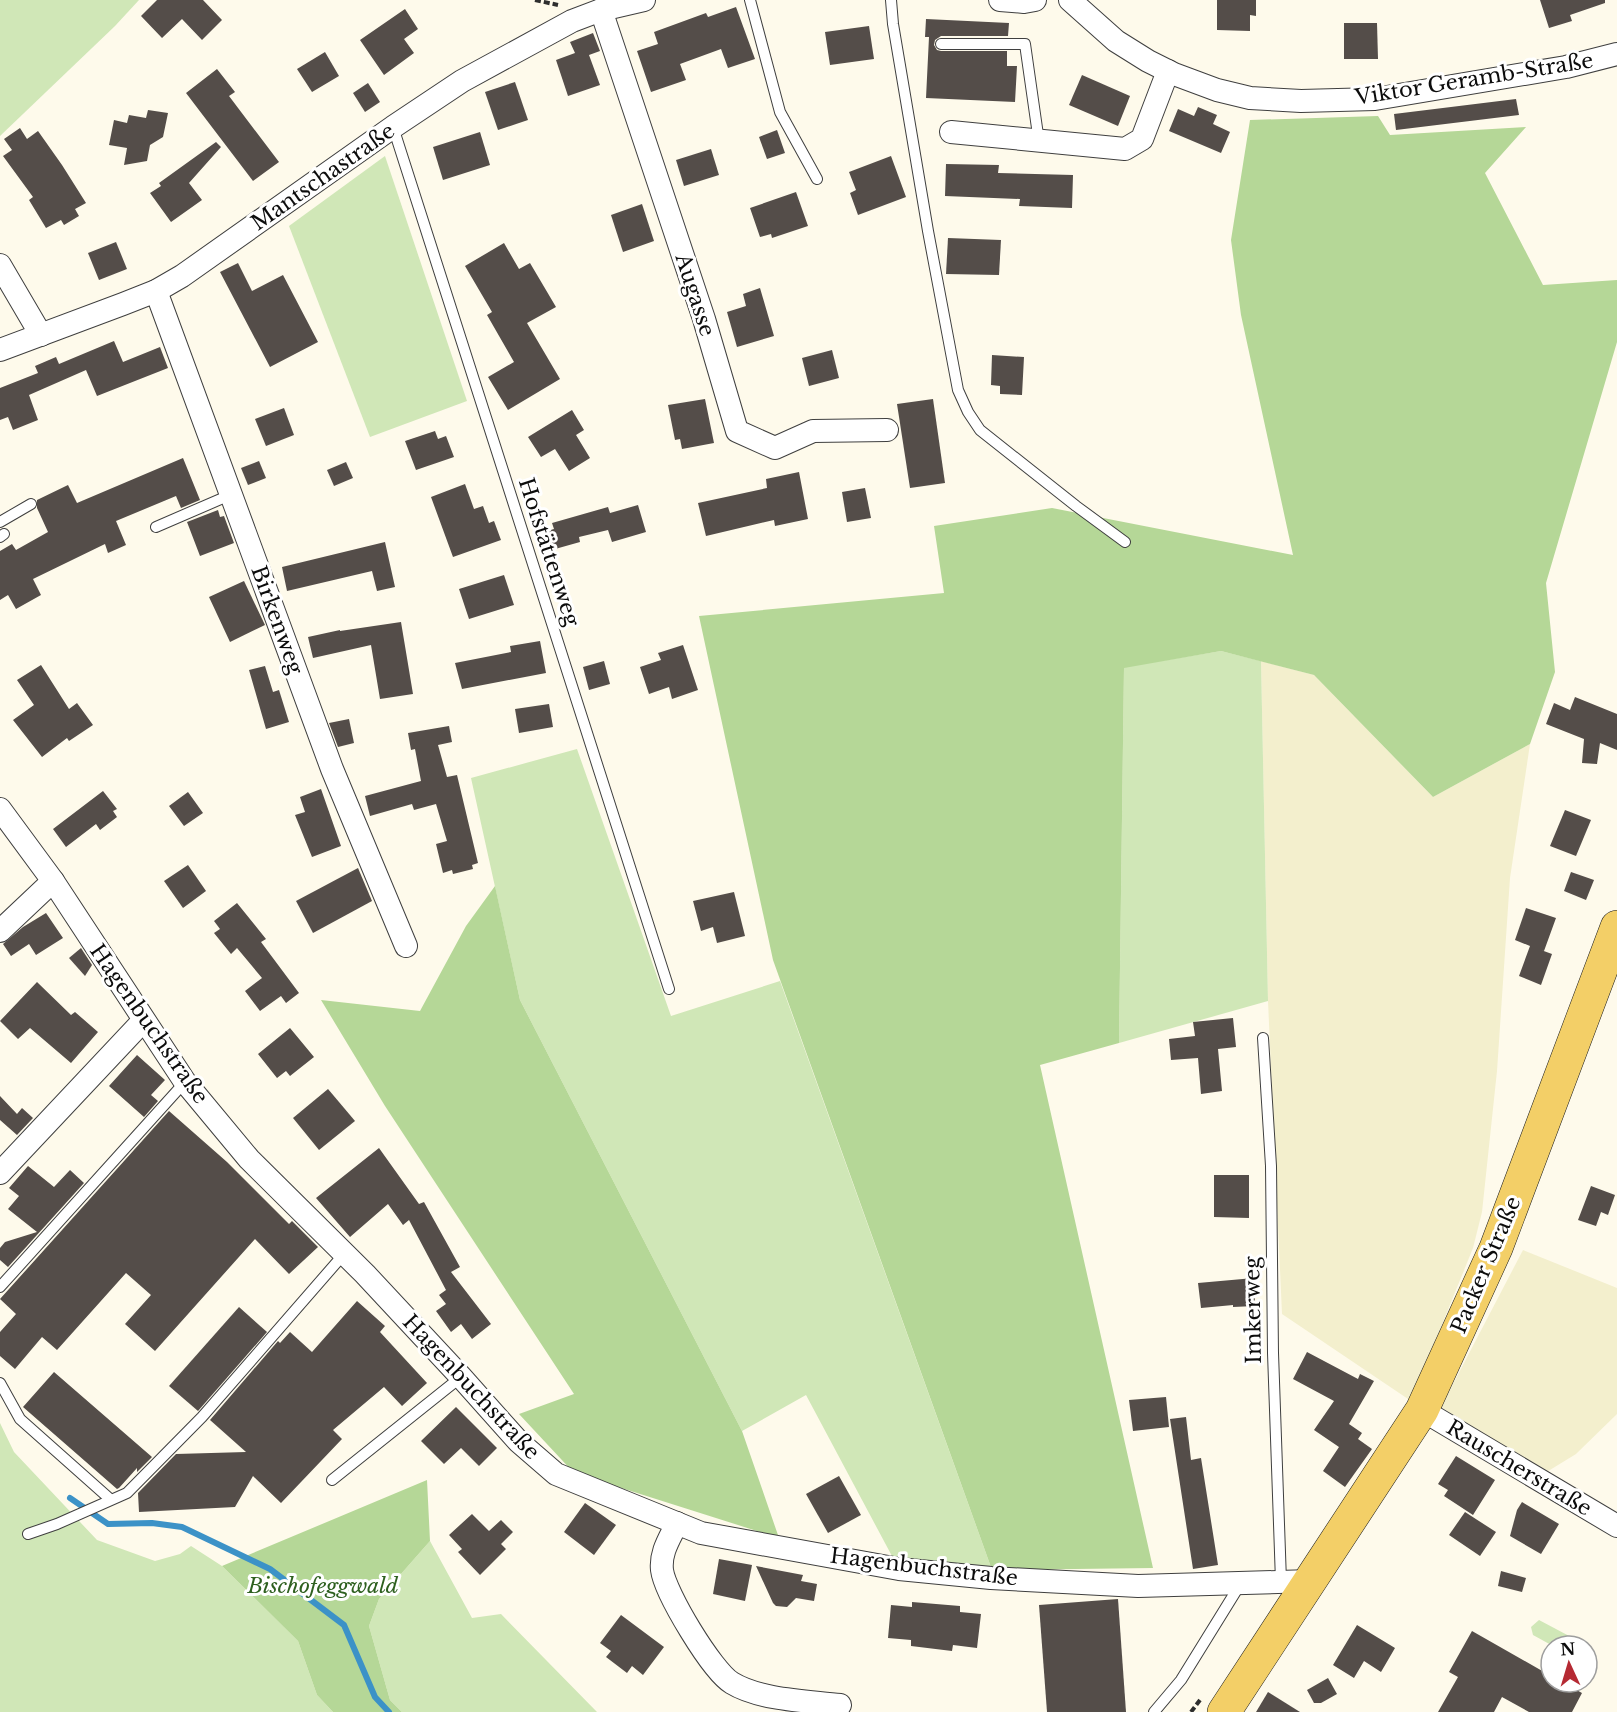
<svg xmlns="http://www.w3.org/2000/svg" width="1617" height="1712" font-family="'Libre Baskerville',serif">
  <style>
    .farmland { fill: #f3efcd }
    .green { fill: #d0e7b7 }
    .forest { fill: #b5d797 }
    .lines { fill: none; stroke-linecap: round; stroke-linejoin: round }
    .stream { stroke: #3c92c7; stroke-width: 6 }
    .building { fill: #544d49 }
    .lane-casing { stroke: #3f3f3f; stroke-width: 12 }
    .street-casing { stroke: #3f3f3f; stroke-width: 24 }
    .primary-casing { stroke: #1d1d1d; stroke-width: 34 }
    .path { stroke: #2e2e2e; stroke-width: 4; stroke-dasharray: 6 3; stroke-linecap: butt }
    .lane { stroke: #fff; stroke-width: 10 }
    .street { stroke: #fff; stroke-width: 22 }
    .primary { stroke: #f3cf67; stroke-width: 33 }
    .labels { text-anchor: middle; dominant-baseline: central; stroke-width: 6; stroke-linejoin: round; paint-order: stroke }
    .street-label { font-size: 21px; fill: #0c0c0c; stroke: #fff }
    .park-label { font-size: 21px; font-style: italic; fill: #2e601f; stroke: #fff }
  </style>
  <rect width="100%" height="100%" fill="#fefaeb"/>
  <g class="farmland">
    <path d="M1261,661L1314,675L1433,797L1530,744L1510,878L1497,1071L1482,1212L1473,1248L1411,1401L1282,1314L1268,1001Z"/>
    <path d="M1523,1250L1617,1288V1414L1576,1454L1545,1473L1441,1407Z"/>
  </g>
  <g class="green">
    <path d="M0,0H139L115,26L0,136Z"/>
    <path d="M385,156L467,401L370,437L289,226Z"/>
    <path d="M1221,651L1261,661L1268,1001L1119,1043L1124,667Z"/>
    <path d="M577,749L671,1016L780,981L992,1570L893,1558L806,1395L742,1431L520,1000L471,778Z"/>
    <path d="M0,1423L14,1452L97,1540L155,1561L180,1554L191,1546L222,1566L298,1641L317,1695L333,1712H0Z"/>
    <path d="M430,1541L472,1618L501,1614L597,1712H402L390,1700L369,1626L379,1599Z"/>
    <path d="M1539,1620L1588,1646L1590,1652L1587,1657V1646H1553L1533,1635L1531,1627Z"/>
  </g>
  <g class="forest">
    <path d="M1378,116L1390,135L1526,127L1485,173L1543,285L1617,280V342L1546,583L1555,672L1530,744L1433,797L1314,675L1221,651L1124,668L1119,1043L1040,1065L1153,1568L992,1570L773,960L699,616L944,593L934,526L1052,508L1293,555L1241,315L1231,240L1250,120Z"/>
    <path d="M495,886L520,1000L742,1431L779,1538L574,1473L519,1414L574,1394L385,1106L321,1000L420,1011L466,926Z"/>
    <path d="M427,1480L430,1541L379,1599L369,1626L390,1700L402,1712H333L317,1695L298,1641L222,1566Z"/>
  </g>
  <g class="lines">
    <path class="stream" d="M70,1498L108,1524L152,1523L182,1527L270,1569L344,1625L375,1697L389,1712"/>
  </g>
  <g class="building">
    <path d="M157,0H203L222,20L202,40L182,19L162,38L141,16Z"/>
    <path d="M1217,0H1256V16L1250,15V31L1217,30Z"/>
    <path d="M1540,0H1605V3L1570,15L1572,21L1549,28Z"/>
    <path d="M736,7L755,59L728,68L721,49L680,64L686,80L651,92L637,51L658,44L654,32L706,13L708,17Z"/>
    <path d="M405,9L418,29L404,39L414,53L384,75L360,40Z"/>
    <path d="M926,19L1009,23L1008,36H941L935,40L934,45L937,50L941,51H1007V66H1017L1015,102L926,98L929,37H925Z"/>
    <path d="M1344,23H1377L1378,59H1344Z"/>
    <path d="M869,26L874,59L830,65L825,32Z"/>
    <path d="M593,33L600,51L589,55L600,85L568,96L556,60L575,53L570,42Z"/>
    <path d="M325,52L339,76L312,92L297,69Z"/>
    <path d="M217,69L235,92L229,96L279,162L253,181L186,93Z"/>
    <path d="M1082,75L1130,96L1118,126L1069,105Z"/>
    <path d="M515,82L528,120L498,130L485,92Z"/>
    <path d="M368,83L380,102L365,112L353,93Z"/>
    <path d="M1516,99L1519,115L1396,130L1394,114Z"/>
    <path d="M1198,107L1217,115L1213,124L1230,132L1221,153L1169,131L1178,109L1194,116Z"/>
    <path d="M148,110L168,113L163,137L150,145L147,161L124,165L127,148L109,145L114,120L127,123L129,115L146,118Z"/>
    <path d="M20,128L27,139L38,131L62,165L86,203L75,209L79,216L64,225L61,220L46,228L29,200L33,197L3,156L12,150L4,139Z"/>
    <path d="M777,130L785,153L767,159L759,137Z"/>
    <path d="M480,132L490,165L443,180L433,147Z"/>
    <path d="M216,142L221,147L189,183L202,200L171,222L150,193L161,186L159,183Z"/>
    <path d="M711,149L719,175L684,186L676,160Z"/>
    <path d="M891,156L906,197L858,215L850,193L856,190L849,172Z"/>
    <path d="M946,164L999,165L998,173L1073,175L1072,208L1019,206L1020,199L945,196Z"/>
    <path d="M796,192L808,226L772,238L771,234L760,237L750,208Z"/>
    <path d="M642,204L654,241L623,252L611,215Z"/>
    <path d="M948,238L1001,240L999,275L946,274Z"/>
    <path d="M116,242L127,269L99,280L88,253Z"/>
    <path d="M504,243L519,269L530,263L556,307L527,323L560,379L508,410L488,377L514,362L487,315L492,312L465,266Z"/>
    <path d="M238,263L252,291L283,275L318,342L270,367L220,272Z"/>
    <path d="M760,288L774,336L737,347L727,312L746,306L743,294Z"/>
    <path d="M114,341L123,362L160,347L168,368L97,396L86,370L29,395L38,420L13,430L8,417L0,420V388L38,373L35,366L56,357L59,364Z"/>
    <path d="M832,350L839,378L809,386L802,358Z"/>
    <path d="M992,355L1024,357L1022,395L1000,394V386L991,385Z"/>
    <path d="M705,399L714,443L682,449L680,439L675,440L668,405Z"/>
    <path d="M933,399L945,483L910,488L897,404Z"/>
    <path d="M284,408L294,435L266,446L255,419Z"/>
    <path d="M572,410L584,430L576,435L590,458L569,471L555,449L541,457L528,437Z"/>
    <path d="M435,431L438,439L446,436L454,457L416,470L405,441Z"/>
    <path d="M183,458L200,500L181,508L176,496L116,521L126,545L108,553L105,544L33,579L41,595L16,609L8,595L0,600V551L12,544L16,550L48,532L37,508V500L68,485L77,503Z"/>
    <path d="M259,461L266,478L248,485L241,468Z"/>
    <path d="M346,462L353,478L334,486L327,470Z"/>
    <path d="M799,472L808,519L775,526L774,520L706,536L698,503L767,488L766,479Z"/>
    <path d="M465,484L474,509L483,506L489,523L494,521L501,540L453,557L431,497Z"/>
    <path d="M865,488L871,518L847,522L842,492Z"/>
    <path d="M638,505L646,532L612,542L608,530L579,537L580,542L548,551L543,532L554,529L552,523L608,507L610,513Z"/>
    <path d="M218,510L220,517L224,516L234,543L200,556L187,522Z"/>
    <path d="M385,542L395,587L377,591L372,571L287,591L282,567Z"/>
    <path d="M504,575L514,605L469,619L459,589Z"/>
    <path d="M244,581L265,625L230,642L209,597Z"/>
    <path d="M401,622L413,694L380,699L371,645L313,658L308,637L340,630V631Z"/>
    <path d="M540,641L546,673L462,689L455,663L511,652L510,646Z"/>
    <path d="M683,645L698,690L672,699L669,687L649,694L640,667L661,660L658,653Z"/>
    <path d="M604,661L610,684L589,690L583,667Z"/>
    <path d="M41,665L69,709L77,703L93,725L69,741L67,738L42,757L13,720L34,705L17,680Z"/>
    <path d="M265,666L273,692L279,690L289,722L266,729L249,670Z"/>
    <path d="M1575,697L1617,714V750L1600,743L1597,764L1582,763L1584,739L1546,724L1554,703L1570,710Z"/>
    <path d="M549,704L553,727L519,733L515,709Z"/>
    <path d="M349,719L354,743L338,747L329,723Z"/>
    <path d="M449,726L452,742L438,745L447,777L457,775L478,863L472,865L473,869L453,874L452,870L443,873L436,844L447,841L436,804L414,810L412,804L370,816L365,796L421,781L415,749L411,750L408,733Z"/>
    <path d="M321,789L341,846L312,857L295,815L305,812L300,797Z"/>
    <path d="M103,791L117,809L113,811L117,817L100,830L96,824L66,847L53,829Z"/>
    <path d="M188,792L203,813L184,826L169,806Z"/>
    <path d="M1565,810L1591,820L1576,856L1550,846Z"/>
    <path d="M188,865L206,891L183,908L164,881Z"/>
    <path d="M358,868L372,901L313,933L296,901Z"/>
    <path d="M1571,872L1594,880L1586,900L1564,891Z"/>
    <path d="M734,892L745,936L717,943L713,927L701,931L693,901Z"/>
    <path d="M237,903L266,939L261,942L299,993L286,1003L281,996L260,1011L245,991L262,978L237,948L231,954L214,933L220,929L214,921Z"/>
    <path d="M1526,908L1556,918L1544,951L1541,950L1552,954L1541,985L1519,976L1530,946L1515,940Z"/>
    <path d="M46,913L63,938L36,955L29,944L11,956L3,944L23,927Z"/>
    <path d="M81,948L92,965L85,976L69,958Z"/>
    <path d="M37,982L71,1015L75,1012L98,1032L71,1063L30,1028L18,1039L0,1021Z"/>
    <path d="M1233,1018L1236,1047L1218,1049L1222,1091L1201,1094L1198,1058L1171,1060L1169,1039L1195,1036L1193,1022Z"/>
    <path d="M290,1028L314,1057L290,1076L286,1071L277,1078L258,1054Z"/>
    <path d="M137,1055L165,1080L151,1095L158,1101L144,1117L109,1086Z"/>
    <path d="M328,1089L355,1121L319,1150L293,1118Z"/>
    <path d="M0,1096L17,1114L22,1108L33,1118L17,1135L0,1120Z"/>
    <path d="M169,1111L227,1162L289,1224L292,1221L318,1247L289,1274L255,1239L155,1351L125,1324L151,1295L126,1273L57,1350L42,1337L15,1369L0,1356V1332L16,1314L0,1299Z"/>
    <path d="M379,1148L419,1204L424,1202L460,1267L451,1272L491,1324L472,1339L461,1324L451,1332L436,1311L446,1304L439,1295L446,1290L409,1220L403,1225L388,1204L350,1237L316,1198Z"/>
    <path d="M28,1166L54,1187L70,1170L84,1183L8,1267L0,1260V1248L5,1242L37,1232L8,1209L19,1196L9,1188Z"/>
    <path d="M1214,1175H1249V1218L1214,1217Z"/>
    <path d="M1591,1186L1615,1195L1608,1215L1601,1212L1596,1226L1578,1220Z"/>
    <path d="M1254,1278L1255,1306L1233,1307V1305L1201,1308L1198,1283Z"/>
    <path d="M357,1301L385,1326L380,1332L427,1383L402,1406L384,1387L333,1430L342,1439L281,1503L253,1476L235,1507L139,1512L138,1493L176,1454L246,1452L210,1420L278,1341L280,1343L290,1332L312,1352Z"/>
    <path d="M239,1307L267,1332L198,1411L169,1386Z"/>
    <path d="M1307,1352L1358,1379L1360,1374L1374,1381L1349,1424L1362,1433L1358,1439L1372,1449L1345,1487L1323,1471L1339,1447L1314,1430L1334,1401L1293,1379Z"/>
    <path d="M54,1372L152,1457L137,1472V1468L119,1488L117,1489L23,1407Z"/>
    <path d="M1166,1397L1169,1427L1133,1431L1129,1400Z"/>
    <path d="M456,1407L497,1448L479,1466L461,1448L444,1464L421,1441Z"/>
    <path d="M1186,1417L1191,1460L1201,1458L1218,1565L1193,1569L1170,1419Z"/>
    <path d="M1456,1456L1495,1480L1473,1515L1444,1496L1448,1490L1438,1484Z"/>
    <path d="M839,1476L861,1515L828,1533L806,1494Z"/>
    <path d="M1522,1502L1559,1524L1541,1554L1510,1536L1517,1510Z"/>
    <path d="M585,1503L616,1525L594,1555L564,1532Z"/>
    <path d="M1465,1512L1496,1532L1480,1556L1449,1535Z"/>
    <path d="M472,1514L489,1531L501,1520L513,1532L501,1544L506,1549L480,1575L458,1552L462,1549L449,1535Z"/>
    <path d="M719,1559L752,1565L745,1601L713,1594Z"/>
    <path d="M756,1566L803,1575L801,1581L817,1584L814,1601L796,1598L787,1607L776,1606L773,1603Z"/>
    <path d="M1501,1571L1526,1578L1522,1592L1498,1586Z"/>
    <path d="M1118,1599L1126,1712H1047L1039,1605Z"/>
    <path d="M912,1602L960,1606V1612L981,1614L977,1648L953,1645L952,1651L911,1646V1640L888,1638L891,1605L912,1607Z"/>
    <path d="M621,1615L664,1647L643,1675L632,1666L627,1673L606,1657L611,1651L600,1643Z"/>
    <path d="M1357,1625L1395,1648L1381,1672L1364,1661L1354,1678L1333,1665Z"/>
    <path d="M1472,1631L1551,1676V1682H1562L1582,1693L1572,1712H1529L1502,1697L1494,1712H1438L1458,1677L1449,1672Z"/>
    <path d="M1328,1678L1337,1694L1321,1703H1314L1307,1690Z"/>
    <path d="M1268,1692L1300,1712H1256Z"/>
  </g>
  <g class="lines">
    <defs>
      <g id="lane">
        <path d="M750,0L780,112L817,179"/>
        <path d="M891,0L893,24L928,231L958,390L968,412L980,430L1076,506L1125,542"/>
        <path d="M941,44H1025L1039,142"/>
        <path d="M393,127L669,989"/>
        <path d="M0,522L31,504"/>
        <path d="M156,527L230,495"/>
        <path d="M0,537L4,534"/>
        <path d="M1263,1038L1271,1166L1273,1353L1281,1581"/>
        <path d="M0,1287L185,1082"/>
        <path d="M0,1383L20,1419L110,1499"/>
        <path d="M332,1480L461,1377"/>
        <path d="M28,1534L57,1524L127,1493L202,1417L344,1254"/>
        <path d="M1154,1712L1181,1680L1241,1583"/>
      </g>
      <g id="street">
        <path d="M1000,0L1024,2L1035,0"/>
        <path d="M1070,0L1116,41L1148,61L1174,74L1217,90L1250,98L1301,101L1375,99L1566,67L1617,54"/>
        <path d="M601,10L704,319L737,431L775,448L813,431L887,430"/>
        <path d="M951,132L1125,149L1142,139L1168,71"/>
        <path d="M0,265L41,335"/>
        <path d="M156,291L332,769L406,946"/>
        <path d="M0,350L123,304L156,291L182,276L393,127L462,81L572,21L601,10L644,0"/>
        <path d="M0,809L53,881L185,1082L249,1159L365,1274L461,1377L519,1442L556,1474L701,1533L899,1569L991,1578L1138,1586L1311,1581"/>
        <path d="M0,931L53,881"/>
        <path d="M0,1173L143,1021"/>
        <path d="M1422,1410L1617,1526"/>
        <path d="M677,1523C670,1538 660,1552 662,1570C665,1593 712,1671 732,1683C760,1700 807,1701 840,1705"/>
      </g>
      <path id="primary" d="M1224,1712L1422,1410L1496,1248L1617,927"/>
    </defs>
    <use href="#lane" class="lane-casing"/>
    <use href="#street" class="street-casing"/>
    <use href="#primary" class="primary-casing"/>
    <g class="path">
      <path d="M535,0L558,5"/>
      <path d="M1191,1712L1200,1700"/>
    </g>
    <use href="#lane" class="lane"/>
    <use href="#street" class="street"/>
    <use href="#primary" class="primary"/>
  </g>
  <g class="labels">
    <g class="street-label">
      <text transform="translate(1474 79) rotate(-9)">Viktor Geramb-Straße</text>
      <text transform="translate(323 177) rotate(-35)">Mantschastraße</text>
      <text transform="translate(695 295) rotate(72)">Augasse</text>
      <text transform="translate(549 552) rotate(72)">Hofstättenweg</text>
      <text transform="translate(277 620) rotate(70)">Birkenweg</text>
      <text transform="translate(149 1024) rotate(55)">Hagenbuchstraße</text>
      <text transform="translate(1486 1265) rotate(-67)">Packer Straße</text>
      <text transform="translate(1253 1310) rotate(-91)">Imkerweg</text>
      <text transform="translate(471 1387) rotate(47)">Hagenbuchstraße</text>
      <text transform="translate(1519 1468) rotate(31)">Rauscherstraße</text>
      <text transform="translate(924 1567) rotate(7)">Hagenbuchstraße</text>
    </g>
    <g class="park-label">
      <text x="323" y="1586">Bischofeggwald</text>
    </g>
  </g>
  <g transform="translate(1569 1664) rotate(356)"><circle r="28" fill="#ffffff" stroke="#9e9e9e" stroke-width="1.5"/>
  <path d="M0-4.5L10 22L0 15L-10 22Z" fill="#b52a33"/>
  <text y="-9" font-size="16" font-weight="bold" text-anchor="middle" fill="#0c0c0c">N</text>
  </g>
</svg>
